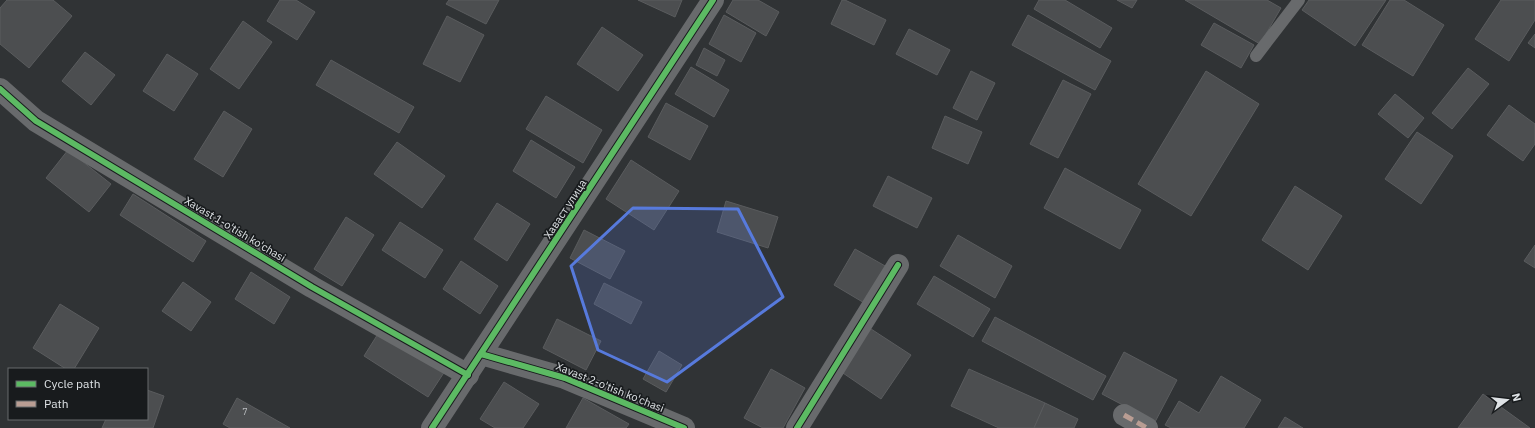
<svg xmlns="http://www.w3.org/2000/svg" width="1535" height="428" font-family="'IBM Plex Sans',sans-serif">
  <style>
    .building { fill: #4c4e50; stroke: #5a5c5e }
    .lines { fill: none; stroke-linecap: round; stroke-linejoin: round }
    .lane { stroke: #686a6c; stroke-width: 12 }
    .street { stroke: #686a6c; stroke-width: 22 }
    .quiet { stroke: #b99d93; stroke-width: 5; stroke-dasharray: 10 5; stroke-linecap: butt }
    .cycleway-casing { stroke: #181b1d; stroke-width: 8 }
    .cycleway { stroke: #5cba63; stroke-width: 6 }
    .marked { fill: #577adc; fill-opacity: 0.2; stroke: #577adc; stroke-width: 3; stroke-linejoin: round }
    .labels { text-anchor: middle; dominant-baseline: central; stroke-width: 3.5; stroke-linejoin: round; paint-order: stroke }
    .number-label { font-size: 9px; fill: #babdc0 }
    .street-label { font-size: 11px; fill: #dee2e5; stroke: #181b1d }
  </style>
  <rect width="100%" height="100%" fill="#303335"/>
  <g class="building">
    <path d="M7,0H53L72,16L29,68L0,44V8Z"/>
    <path d="M280,0H296L315,12L297,40L267,21Z"/>
    <path d="M449,0H499L486,24L446,4Z"/>
    <path d="M638,0H682L675,17Z"/>
    <path d="M733,0H758L779,12L766,36L726,12Z"/>
    <path d="M842,0H845L886,20L874,45L831,24Z"/>
    <path d="M1039,0H1065L1112,28L1100,48L1034,9Z"/>
    <path d="M1117,0H1137L1132,8Z"/>
    <path d="M1185,0H1267L1281,8L1260,44Z"/>
    <path d="M1309,0H1386L1355,46L1302,10Z"/>
    <path d="M1390,0H1404L1444,25L1413,76L1362,45Z"/>
    <path d="M1501,0H1535V20L1509,61L1475,39Z"/>
    <path d="M724,15L756,33L741,62L709,44Z"/>
    <path d="M1028,15L1111,61L1095,90L1012,45Z"/>
    <path d="M447,16L484,35L460,82L423,64Z"/>
    <path d="M243,21L272,42L239,89L210,69Z"/>
    <path d="M1214,23L1254,45L1241,68L1201,45Z"/>
    <path d="M602,27L643,55L618,91L577,64Z"/>
    <path d="M909,29L950,50L937,75L896,54Z"/>
    <path d="M1535,34V48L1528,43Z"/>
    <path d="M704,48L725,60L717,76L696,65Z"/>
    <path d="M85,52L115,75L91,105L62,81Z"/>
    <path d="M167,54L198,74L174,111L143,91Z"/>
    <path d="M331,60L414,107L399,133L316,85Z"/>
    <path d="M691,67L729,90L714,117L675,94Z"/>
    <path d="M1468,68L1489,84L1452,129L1432,113Z"/>
    <path d="M971,71L995,83L977,120L953,108Z"/>
    <path d="M1206,71L1259,104L1191,216L1138,184Z"/>
    <path d="M1063,80L1091,94L1058,158L1030,144Z"/>
    <path d="M1395,94L1424,118L1408,138L1378,114Z"/>
    <path d="M546,96L602,130L583,163L526,129Z"/>
    <path d="M666,103L708,126L690,160L648,137Z"/>
    <path d="M1509,105L1535,124V144L1523,161L1487,135Z"/>
    <path d="M224,111L252,129L223,177L194,159Z"/>
    <path d="M945,116L982,132L968,164L932,148Z"/>
    <path d="M1417,132L1453,156L1421,204L1385,179Z"/>
    <path d="M531,140L575,167L556,198L513,171Z"/>
    <path d="M397,142L445,176L422,208L374,174Z"/>
    <path d="M68,150L111,184L89,212L46,178Z"/>
    <path d="M631,160L679,191L654,230L606,199Z"/>
    <path d="M1065,168L1141,210L1120,249L1044,208Z"/>
    <path d="M888,176L932,198L917,228L873,206Z"/>
    <path d="M1295,186L1342,216L1308,270L1262,240Z"/>
    <path d="M133,194L206,241L193,262L120,215Z"/>
    <path d="M726,201L778,217L768,248L717,232Z"/>
    <path d="M497,203L530,224L507,261L474,239Z"/>
    <path d="M346,217L374,235L342,286L314,269Z"/>
    <path d="M400,222L443,250L425,278L382,250Z"/>
    <path d="M584,230L625,251L610,279L570,258Z"/>
    <path d="M958,235L1012,266L995,298L940,266Z"/>
    <path d="M1535,245V268L1524,261Z"/>
    <path d="M855,249L887,267L866,304L834,285Z"/>
    <path d="M461,261L498,286L480,314L443,289Z"/>
    <path d="M251,272L290,297L274,324L235,299Z"/>
    <path d="M934,276L990,309L973,337L917,304Z"/>
    <path d="M183,282L211,302L191,331L162,311Z"/>
    <path d="M604,283L642,302L631,324L594,304Z"/>
    <path d="M60,304L99,328L74,369H66L33,348Z"/>
    <path d="M995,317L1106,376L1093,400L982,341Z"/>
    <path d="M557,319L601,341L586,370L543,348Z"/>
    <path d="M868,327L911,355L881,399L840,371Z"/>
    <path d="M381,329L445,371L428,397L364,356Z"/>
    <path d="M659,351L682,365L666,392L643,379Z"/>
    <path d="M1124,352L1177,380L1155,422L1102,394Z"/>
    <path d="M771,369L805,388L783,428H763L744,418Z"/>
    <path d="M969,369L1045,403L1034,428H999L951,406Z"/>
    <path d="M1221,376L1261,400L1244,428H1171L1165,425L1179,401L1199,413Z"/>
    <path d="M504,382L539,404L523,428H495L480,419Z"/>
    <path d="M147,390L164,396L153,428H102L106,419H147Z"/>
    <path d="M1483,394L1530,428H1458Z"/>
    <path d="M237,398L290,428H230L223,424Z"/>
    <path d="M583,398L629,424L626,428H566Z"/>
    <path d="M1045,403L1078,419L1074,428H1034Z"/>
    <path d="M1285,417L1303,428H1278Z"/>
  </g>
  <g class="lines">
    <path class="lane" d="M1256,56L1299,0"/>
    <g class="street">
      <path d="M0,89L36,121L312,287L468,375"/>
      <path d="M481,354L565,378L684,428"/>
      <path d="M1124,415L1147,428"/>
      <path d="M432,428L713,0"/>
      <path d="M797,428L898,265"/>
    </g>
    <path class="quiet" d="M1124,415L1147,428"/>
    <defs>
      <g id="cycleway">
        <path d="M0,89L36,121L312,287L468,375"/>
        <path d="M481,354L565,378L684,428"/>
        <path d="M432,428L713,0"/>
        <path d="M797,428L898,265"/>
      </g>
    </defs>
    <use href="#cycleway" class="cycleway-casing"/>
    <use href="#cycleway" class="cycleway"/>
  </g>
  <path class="marked" d="M633,208L738,209L783,297L667,382L598,350L571,266Z"/>
  <g class="labels">
    <g class="number-label">
      <text x="245" y="411">7</text>
    </g>
    <g class="street-label">
      <text transform="translate(565 209) rotate(-57)">Хаваст улица</text>
      <text transform="translate(235 229) rotate(31)">Xavast 1-o'tish ko'chasi</text>
      <text transform="translate(610 387) rotate(22)">Xavast 2-o'tish ko'chasi</text>
    </g>
  </g>
  <rect x="8" y="368" width="140" height="52" fill="#181b1d" stroke="#676b6d"/>
  <rect x="16" y="381" width="20" height="6" fill="#5cba63" stroke="#676b6d"/>
  <text x="44" y="388" font-size="12" fill="#dee2e5">Cycle path</text>
  <rect x="16" y="401" width="20" height="6" fill="#b99d93" stroke="#676b6d"/>
  <text x="44" y="408" font-size="12" fill="#dee2e5">Path</text>
  <g transform="translate(1507 400) rotate(75)" stroke="#181b1d" stroke-width="3" paint-order="stroke">
  <path d="M0-3L7 15L0 10L-7 15Z" fill="#dee2e5"/>
  <text y="-6" font-size="11" font-weight="bold" text-anchor="middle" fill="#dee2e5">N</text>
  </g>
</svg>
